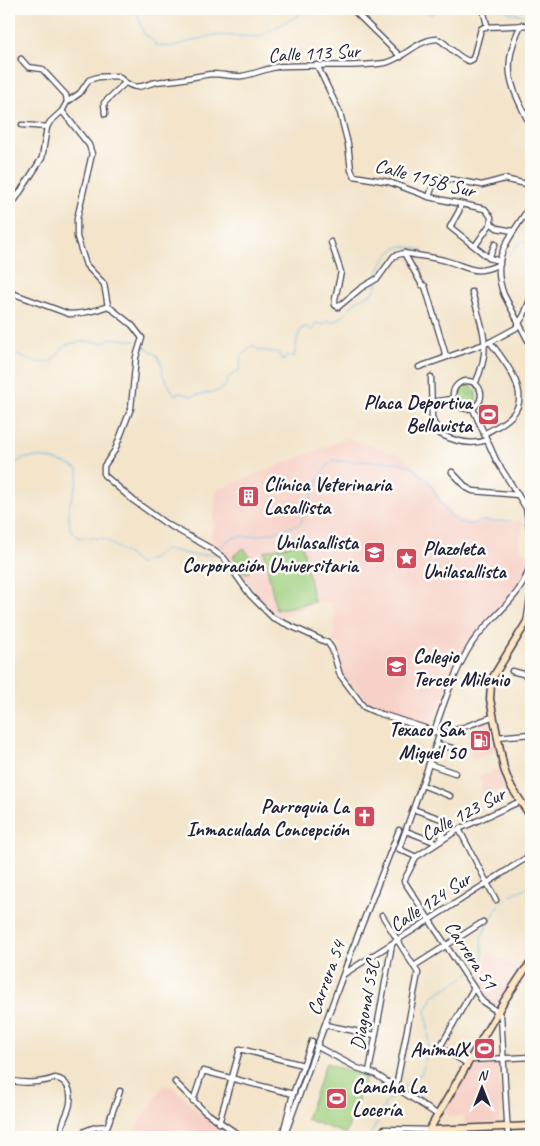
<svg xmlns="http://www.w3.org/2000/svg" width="540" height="1146" font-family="Caveat,sans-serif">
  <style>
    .built { fill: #f7d1c8 }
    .grass { fill: #9ecf7e; stroke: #60785c }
    .park { fill: url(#park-tufts); stroke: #60785c }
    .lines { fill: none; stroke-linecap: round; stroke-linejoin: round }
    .stream { stroke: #72bcea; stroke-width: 1 }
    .street-casing { stroke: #413f50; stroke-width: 7 }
    .secondary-casing { stroke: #413f50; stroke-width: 9 }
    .street { stroke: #fff; stroke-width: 4.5 }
    .secondary { stroke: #fce6c4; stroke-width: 6 }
    .labels { text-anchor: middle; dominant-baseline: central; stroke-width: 5; stroke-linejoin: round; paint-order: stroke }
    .street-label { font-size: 20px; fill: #22223b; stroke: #fdfcf7 }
    .poi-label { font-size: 20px; font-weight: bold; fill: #22223b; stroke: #fdfcf7; text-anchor: end }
  </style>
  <defs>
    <pattern id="park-tufts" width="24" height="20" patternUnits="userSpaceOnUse" patternTransform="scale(1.25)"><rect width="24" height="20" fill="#9ecf7e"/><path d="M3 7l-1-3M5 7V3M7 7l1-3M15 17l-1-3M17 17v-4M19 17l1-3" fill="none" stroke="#88b16e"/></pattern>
  </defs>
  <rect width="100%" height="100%" fill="#fdfcf7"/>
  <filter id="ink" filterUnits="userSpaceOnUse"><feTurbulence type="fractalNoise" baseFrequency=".02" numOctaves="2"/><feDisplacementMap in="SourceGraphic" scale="10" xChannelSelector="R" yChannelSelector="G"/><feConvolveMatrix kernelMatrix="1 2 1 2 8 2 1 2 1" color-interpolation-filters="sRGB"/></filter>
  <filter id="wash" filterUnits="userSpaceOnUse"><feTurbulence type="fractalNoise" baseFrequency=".0096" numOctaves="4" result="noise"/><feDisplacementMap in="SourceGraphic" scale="20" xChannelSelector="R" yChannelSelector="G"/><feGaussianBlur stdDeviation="1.12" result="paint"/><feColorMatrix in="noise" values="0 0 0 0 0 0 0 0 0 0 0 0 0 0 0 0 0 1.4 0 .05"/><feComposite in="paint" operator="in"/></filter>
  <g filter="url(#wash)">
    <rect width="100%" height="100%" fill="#f3e4ca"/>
    <g class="built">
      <path d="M347,438L401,455L416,469L438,494L452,514L476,525L482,523L525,522L521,532L518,547L528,555L529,559L526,571L514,593L477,632L466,648L455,667L432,725L371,704L343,675L341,666L342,644L333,643L335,618L331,603L320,601L280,618L263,602L226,554L211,538L217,490Z"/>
      <path d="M489,721L496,751L472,760L467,731Z"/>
      <path d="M499,768L506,788L498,791H482L479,775L490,774L494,769Z"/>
      <path d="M490,951L520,970L495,1007L485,1000L475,986Z"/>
      <path d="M498,1063L502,1115H500V1123L468,1124L464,1122V1116L448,1117L447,1107L473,1064Z"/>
      <path d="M163,1086H172L201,1115L238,1137H130Z"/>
    </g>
    <g class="grass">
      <path d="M302,543L314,602L276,610L264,551Z"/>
      <path d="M244,548L257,566L246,574L233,556Z"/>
      <path d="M326,1063L366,1077L346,1134L306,1119Z"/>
    </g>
    <path class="park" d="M466,384C476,387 477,393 476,403L473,406L465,405L455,398L458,390Z"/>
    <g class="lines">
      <g class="stream">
        <path d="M136,9L144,34L151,38L156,45L171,47L213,35L258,37L310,9"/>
        <path d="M419,9L431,15L440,9"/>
        <path d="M506,9L508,12L527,16"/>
        <path d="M530,17L531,18"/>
        <path d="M508,255L522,241L531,242"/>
        <path d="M376,276C389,250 393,241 422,250"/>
        <path d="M144,346L157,355L163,367L162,373L174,394L181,393L192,396L219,391L226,385L229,377L240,370L241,357L252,345L259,350L278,353L283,361L287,355L294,357L298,336L302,328L307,327L313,331L315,323L324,325L327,320L332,322L341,318L356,301L374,292L378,282"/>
        <path d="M9,352C21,355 38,367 51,361C57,358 60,350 65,346C73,341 95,341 104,343L110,338L137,341"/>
        <path d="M9,467C14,464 20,459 27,458C40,454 67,463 78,469C80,482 72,494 69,508C68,515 70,522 70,529L79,538H102L129,555L140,565L148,560L155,558C167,544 175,552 192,555C197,556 210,554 216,554"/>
        <path d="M219,551C229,532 242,538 261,535C274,533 287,528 300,524C312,502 314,479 332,461L399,462L412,467L428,480L446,512L458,522L470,525L482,521H511"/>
        <path d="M467,974L478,966L483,955L481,937L499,905L508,896L531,886"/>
        <path d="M402,1088L422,1073L428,1050L429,1035L426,1011L434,995L464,977"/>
        <path d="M369,1137L379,1120L385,1103L399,1091"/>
      </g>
    </g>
  </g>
  <g filter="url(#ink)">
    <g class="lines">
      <defs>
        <g id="street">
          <path d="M352,9L401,57"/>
          <path d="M483,9L487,25"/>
          <path d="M521,25C499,70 512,87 531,127"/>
          <path d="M21,59L28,67L42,69L66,95L67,102"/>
          <path d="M317,65L340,113L348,144L351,170L354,176L389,182L429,197L485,209L491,217V223L497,228L513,231"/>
          <path d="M62,111L89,145L92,154L77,219V237L86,265L104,284L108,306L132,325L142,338L136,357L131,408L115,450L104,466V475L134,501L165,523L210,548L224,558L250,595L273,618L328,643L332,649L340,675L364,707L375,712L440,733L450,732L492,717"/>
          <path d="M105,114L104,103L125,83"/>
          <path d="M22,125L47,127"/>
          <path d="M429,197L435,179L438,177L482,185L504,179L531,185"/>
          <path d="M9,203L15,200L42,158L47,127L50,122L62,111L67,102L80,93L89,80L98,77L118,76C139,97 143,81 166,81C182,80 196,76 211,74C221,74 232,77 242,76C257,74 270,66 286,66C319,64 352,68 385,63C403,59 417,40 436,39C443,38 456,58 469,61L473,59L481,29L484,27L531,25"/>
          <path d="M461,204L459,211L450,227L489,258L500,261"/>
          <path d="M531,204C513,236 488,254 504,295L531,346"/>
          <path d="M331,242L341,272L335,299V305L338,307L361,288L378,278L394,256L404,253C418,256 433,257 447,261C471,268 474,276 500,264"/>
          <path d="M475,246L491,223"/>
          <path d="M404,253L422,285L425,286L446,356"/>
          <path d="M489,258L495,244"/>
          <path d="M9,292L69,314C83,314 95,311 108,306"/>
          <path d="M472,292C482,329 493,346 475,384"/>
          <path d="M419,367L490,342L516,328L524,315L531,297"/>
          <path d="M431,377L432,419L440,434C454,441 471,446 487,440"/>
          <circle cx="467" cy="395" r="14"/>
          <path d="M431,402L452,399"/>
          <path d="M473,409L496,460L526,508L531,538"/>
          <path d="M484,434C494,428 506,423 513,414C532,393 503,359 490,342"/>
          <path d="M452,472L467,488L473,491L518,495"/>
          <path d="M526,623L531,592"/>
          <path d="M512,671L531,676"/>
          <path d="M434,732C444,702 455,670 472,643C491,615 527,595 531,559"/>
          <path d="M497,737L531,734"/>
          <path d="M437,744L452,748"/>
          <path d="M429,764L455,773"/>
          <path d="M422,785L450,796"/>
          <path d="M413,809L447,821L440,841"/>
          <path d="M459,829L496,900"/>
          <path d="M406,831L437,843"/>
          <path d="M416,857L399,849L440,733"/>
          <path d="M382,915L418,973L396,1087"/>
          <path d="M414,966L483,922"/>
          <path d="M344,974L531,855"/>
          <path d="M325,1025L375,1035"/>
          <path d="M316,1046L357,1068L375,1074L438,1115"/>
          <path d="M470,1060L531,1057"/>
          <path d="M468,1064L440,1047L474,988"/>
          <path d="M369,1072L392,944"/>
          <path d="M9,1080C22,1084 42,1083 55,1078C67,1080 72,1091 70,1103C69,1115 57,1125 65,1137"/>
          <path d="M175,1082L204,1111L242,1137"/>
          <path d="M193,1101L203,1071L293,1094"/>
          <path d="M219,1123L240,1049L303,1065"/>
          <path d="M384,1129L429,1130"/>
          <path d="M445,1129V1137"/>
          <path d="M283,1133L293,1094L312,1041"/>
          <path d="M74,1137C85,1131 95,1125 107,1127"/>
          <path d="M101,1137L107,1127L120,1091"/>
          <path d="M284,1137L352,950L399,830"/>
          <path d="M508,1137L501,1016L498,1012L483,1002L404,881L416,857L459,829L521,801"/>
        </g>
        <g id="secondary">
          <path d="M531,615L493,677L491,685L490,699L504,769L510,785L531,817"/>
          <path d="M429,1130L531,1126"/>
          <path d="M425,1137L504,1001L524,971L531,963"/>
        </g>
      </defs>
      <use href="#street" class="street-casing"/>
      <use href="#secondary" class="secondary-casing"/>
      <use href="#street" class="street"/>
      <use href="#secondary" class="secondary"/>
    </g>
  </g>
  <defs>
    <symbol id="stadium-square" viewBox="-11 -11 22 22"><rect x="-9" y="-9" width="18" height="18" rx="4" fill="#d1495b" stroke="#fdfcf7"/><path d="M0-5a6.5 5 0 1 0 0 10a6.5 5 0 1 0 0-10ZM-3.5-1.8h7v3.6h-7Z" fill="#fff"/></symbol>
    <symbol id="building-square" viewBox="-11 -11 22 22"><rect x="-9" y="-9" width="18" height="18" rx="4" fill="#d1495b" stroke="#fdfcf7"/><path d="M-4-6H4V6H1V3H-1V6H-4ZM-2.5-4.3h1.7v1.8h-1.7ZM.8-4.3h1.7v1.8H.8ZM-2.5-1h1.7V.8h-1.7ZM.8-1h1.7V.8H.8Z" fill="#fff"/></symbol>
    <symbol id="university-square" viewBox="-11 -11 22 22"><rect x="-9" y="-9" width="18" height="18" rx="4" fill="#d1495b" stroke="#fdfcf7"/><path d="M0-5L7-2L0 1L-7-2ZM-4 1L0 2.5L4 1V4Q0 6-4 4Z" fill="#fff"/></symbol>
    <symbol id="sight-square" viewBox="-11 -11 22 22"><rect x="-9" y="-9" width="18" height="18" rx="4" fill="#d1495b" stroke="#fdfcf7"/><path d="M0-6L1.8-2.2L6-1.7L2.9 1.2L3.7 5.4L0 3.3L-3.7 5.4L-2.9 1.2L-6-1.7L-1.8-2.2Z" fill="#fff"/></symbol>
    <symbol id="school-square" viewBox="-11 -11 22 22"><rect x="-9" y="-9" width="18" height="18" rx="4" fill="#d1495b" stroke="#fdfcf7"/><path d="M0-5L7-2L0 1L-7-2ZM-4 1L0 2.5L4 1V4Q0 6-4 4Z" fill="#fff"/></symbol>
    <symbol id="fuel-square" viewBox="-11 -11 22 22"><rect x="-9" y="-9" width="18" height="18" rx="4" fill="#d1495b" stroke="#fdfcf7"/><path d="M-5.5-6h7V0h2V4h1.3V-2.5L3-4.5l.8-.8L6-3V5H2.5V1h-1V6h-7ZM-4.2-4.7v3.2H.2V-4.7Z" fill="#fff"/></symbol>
    <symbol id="church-square" viewBox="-11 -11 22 22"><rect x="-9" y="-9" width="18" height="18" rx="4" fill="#d1495b" stroke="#fdfcf7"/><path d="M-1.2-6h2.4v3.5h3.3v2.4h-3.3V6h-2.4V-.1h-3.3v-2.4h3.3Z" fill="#fff"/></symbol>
  </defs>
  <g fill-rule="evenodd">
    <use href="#stadium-square" x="476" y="402" width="25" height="25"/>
    <use href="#building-square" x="236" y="484" width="25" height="25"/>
    <use href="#university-square" x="362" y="540" width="25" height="25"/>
    <use href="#sight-square" x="394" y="546" width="25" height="25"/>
    <use href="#school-square" x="384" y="654" width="25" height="25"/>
    <use href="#fuel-square" x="468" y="728" width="25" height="25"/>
    <use href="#church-square" x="352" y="804" width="25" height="25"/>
    <use href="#stadium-square" x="472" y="1036" width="25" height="25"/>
    <use href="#stadium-square" x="324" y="1086" width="25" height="25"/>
  </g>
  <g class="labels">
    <g class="street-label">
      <text transform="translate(314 53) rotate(-3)">Calle 113 Sur</text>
      <text transform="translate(425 178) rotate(15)">Calle 115B Sur</text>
      <text transform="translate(463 814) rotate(-28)">Calle 123 Sur</text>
      <text transform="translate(430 902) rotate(-33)">Calle 124 Sur</text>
      <text transform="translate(471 955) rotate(56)">Carrera 51</text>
      <text transform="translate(326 978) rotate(-70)">Carrera 54</text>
      <text transform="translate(365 1005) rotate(-80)">Diagonal 53C</text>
    </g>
    <g class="poi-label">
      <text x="472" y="402">Placa Deportiva<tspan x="472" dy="23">Bellavista</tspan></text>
      <text x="264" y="484" text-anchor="start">Clínica Veterinaria<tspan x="264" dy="23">Lasallista</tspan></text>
      <text x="358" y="542">Unilasallista<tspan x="358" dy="23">Corporación Universitaria</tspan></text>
      <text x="423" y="548" text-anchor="start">Plazoleta<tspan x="423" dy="23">Unilasallista</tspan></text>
      <text x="413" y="656" text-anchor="start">Colegio<tspan x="413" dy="23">Tercer Milenio</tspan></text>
      <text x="465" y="729">Texaco San<tspan x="465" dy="23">Miguel 50</tspan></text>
      <text x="349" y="806">Parroquia La<tspan x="349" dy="23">Inmaculada Concepción</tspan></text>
      <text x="468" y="1049">AnimalX</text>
      <text x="352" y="1086" text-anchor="start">Cancha La<tspan x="352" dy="23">Locería</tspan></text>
    </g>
  </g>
  <rect width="540" height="1146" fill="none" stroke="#fdfcf7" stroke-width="30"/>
  <g transform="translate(482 1088)" stroke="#fdfcf7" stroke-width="4" paint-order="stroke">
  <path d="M0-4L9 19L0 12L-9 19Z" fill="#22223b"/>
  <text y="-8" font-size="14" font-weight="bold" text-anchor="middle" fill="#22223b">N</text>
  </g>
</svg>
